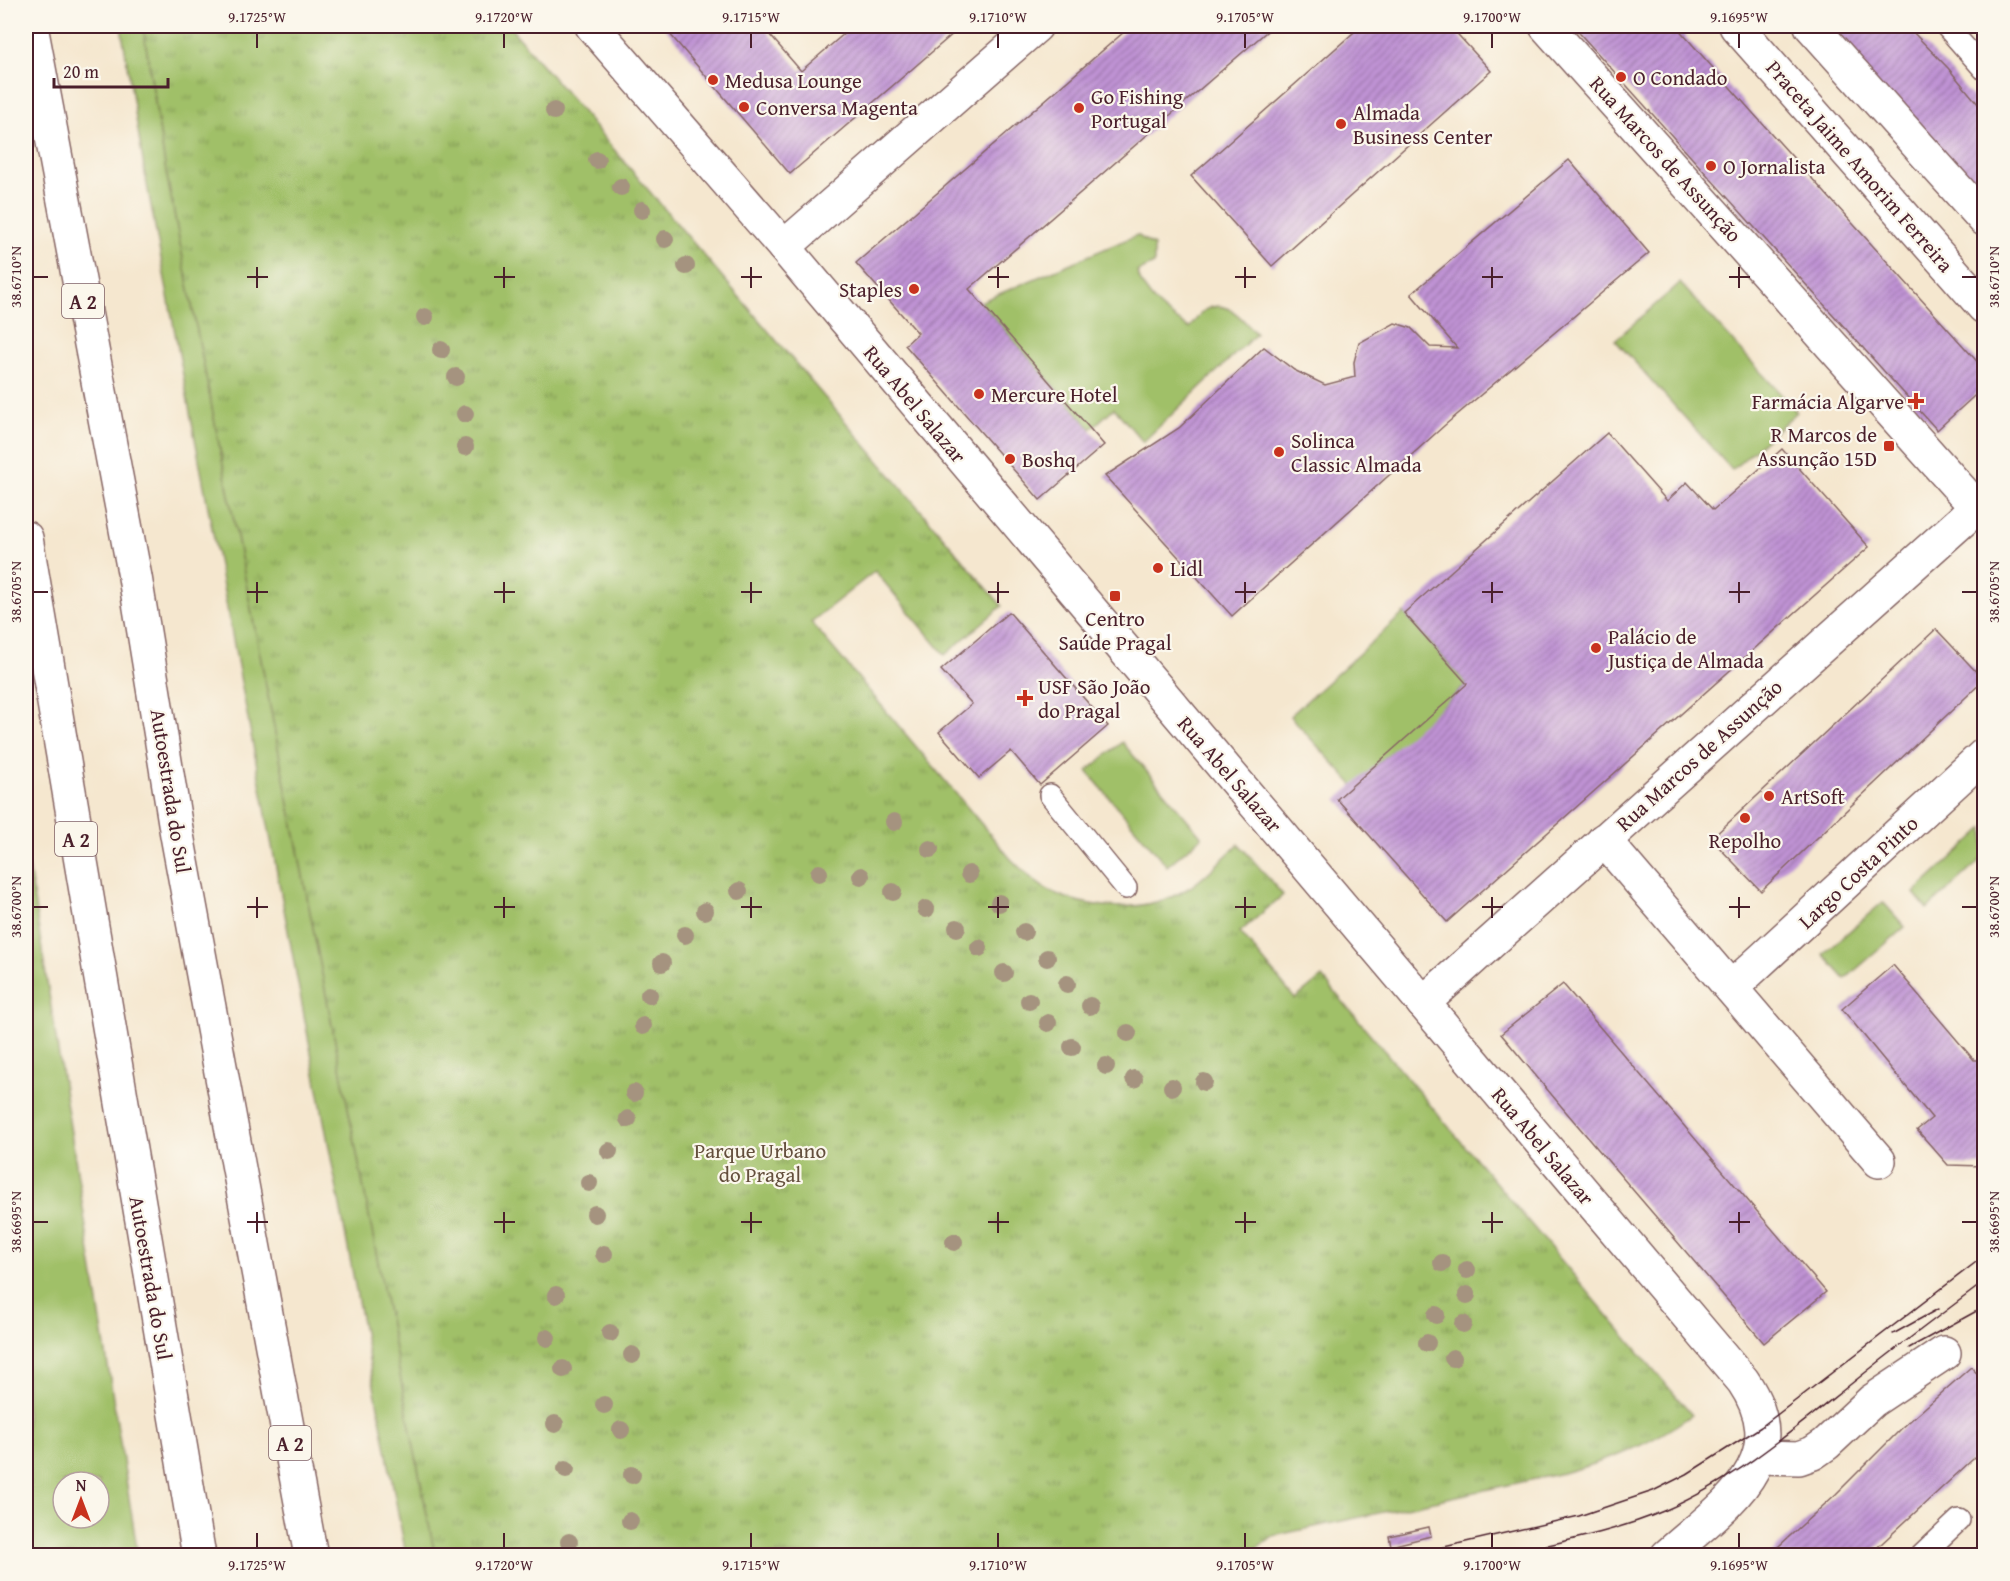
<svg xmlns="http://www.w3.org/2000/svg" width="2010" height="1581" font-family="'Gentium Book Plus',serif">
  <style>
    .grass { fill: #a0c068; stroke: #75704a; stroke-width: 1.5; fill-rule: evenodd }
    .park { fill: url(#park-tufts); stroke: #75704a; stroke-width: 1.5 }
    .building { fill: url(#building-hatch) }
    .lines { fill: none; stroke-linecap: round; stroke-linejoin: round }
    .lane-casing { stroke: #866564; stroke-width: 24 }
    .street-casing { stroke: #866564; stroke-width: 36 }
    .highway-casing { stroke: #866564; stroke-width: 36 }
    .lane { stroke: #fff; stroke-width: 21 }
    .street { stroke: #fff; stroke-width: 33 }
    .highway { stroke: #fff; stroke-width: 33 }
    .tram { stroke: #4a1f2b; stroke-width: 1.5 }
    .tree { fill: #a5937f }
    .ticks { fill: none; stroke: #4a1f2b; stroke-width: 2 }
    .poi-dot { fill: #c8321e; stroke: #fbf7ec; stroke-width: 2 }
    .labels { text-anchor: middle; dominant-baseline: central; stroke-width: 4.5; stroke-linejoin: round; paint-order: stroke }
    .shield { fill: #fbf7ec; stroke: #7f6065; stroke-width: 1.5 }
    .shield-label { font-size: 20px; font-weight: bold; fill: #4a1f2b }
    .poi-label { font-size: 21px; fill: #4a1f2b; stroke: #fbf7ec; text-anchor: start }
    .street-label { font-size: 21px; fill: #4a1f2b; stroke: #fbf7ec }
    .park-label { font-size: 21px; fill: #644f3d; stroke: #fbf7ec }
    .neatline { fill: none; stroke: #4a1f2b; stroke-width: 2 }
    .ticks-label { font-size: 15px; text-anchor: middle; fill: #4a1f2b }
  </style>
  <defs>
    <pattern id="park-tufts" width="24" height="20" patternUnits="userSpaceOnUse" patternTransform="scale(1.5)"><rect width="24" height="20" fill="#a0c068"/><path d="M3 7l-1-3M5 7V3M7 7l1-3M15 17l-1-3M17 17v-4M19 17l1-3" fill="none" stroke="#849b56"/></pattern>
    <pattern id="building-hatch" width="6" height="6" patternUnits="userSpaceOnUse" patternTransform="scale(1.5)"><rect width="6" height="6" fill="#bf93d4"/><path d="M-1 1l2-2M0 6l6-6M5 7l2-2" fill="none" stroke="#9d77ac"/></pattern>
  </defs>
  <rect width="100%" height="100%" fill="#fbf7ec"/>
  <filter id="ink" filterUnits="userSpaceOnUse"><feTurbulence type="fractalNoise" baseFrequency=".0167" numOctaves="2"/><feDisplacementMap in="SourceGraphic" scale="12" xChannelSelector="R" yChannelSelector="G"/><feConvolveMatrix kernelMatrix="1 2 1 2 8 2 1 2 1" color-interpolation-filters="sRGB"/></filter>
  <filter id="wash" filterUnits="userSpaceOnUse"><feTurbulence type="fractalNoise" baseFrequency=".008" numOctaves="4" result="noise"/><feDisplacementMap in="SourceGraphic" scale="24" xChannelSelector="R" yChannelSelector="G"/><feGaussianBlur stdDeviation="1.35" result="paint"/><feColorMatrix in="noise" values="0 0 0 0 0 0 0 0 0 0 0 0 0 0 0 0 0 1.4 0 .05"/><feComposite in="paint" operator="in"/></filter>
  <g filter="url(#wash)">
    <rect width="100%" height="100%" fill="#f5e7cf"/>
    <g class="grass">
      <path d="M121,26H143L166,171L435,1555H406L145,174Z"/>
      <path d="M1137,235L1154,246V264L1137,272C1146,299 1166,313 1189,328C1194,323 1199,314 1205,310C1227,297 1243,320 1256,334L1143,442L1114,408L1091,429L980,302Z"/>
      <path d="M1680,283L1797,412L1732,470L1615,340Z"/>
      <path d="M1404,613L1467,684L1354,786L1290,716Z"/>
      <path d="M1122,742L1202,837L1167,866L1087,771Z"/>
      <path d="M1984,828V857L1927,909L1914,893Z"/>
      <path d="M26,864L29,868L138,1555H26ZM63,1482H99V1518H63Z"/>
      <path d="M1883,902L1905,927L1845,979L1823,954Z"/>
      <path d="M1984,1474V1502L1974,1483Z"/>
      <path d="M1984,1539V1555H1948L1963,1551H1972Z"/>
    </g>
    <path class="park" d="M143,26H509L1002,606L945,655L875,571L811,622L1011,859C1022,870 1033,881 1046,889C1088,911 1146,914 1187,889C1206,878 1222,858 1239,844L1283,895L1240,932L1295,999L1322,977L1692,1415C1649,1445 1614,1459 1563,1473L1273,1536L1249,1555H435L166,171Z"/>
    <g id="blocks">
      <g class="building">
        <path d="M663,26H762L801,71L853,26H962L790,174Z"/>
        <path d="M1131,26H1273L969,289L1104,445L1040,500L905,345L918,333L856,263Z"/>
        <path d="M1361,26H1450L1491,71L1272,266L1191,176Z"/>
        <path d="M1573,26H1676L1752,112L1984,369V387L1937,430Z"/>
        <path d="M1821,26H1907L1948,68L1984,111V209Z"/>
        <path d="M1569,160L1649,253L1445,425L1232,616L1105,476L1179,428L1264,347L1294,370L1325,385L1355,377L1354,362L1359,343L1395,323L1411,328L1430,347L1457,348L1411,294Z"/>
        <path d="M1607,433L1667,501L1687,482L1713,510L1782,449L1869,547L1447,922L1337,799L1467,684L1404,613Z"/>
        <path d="M1009,612L1108,726L1040,785L1011,751L979,778L939,732L972,704L941,670Z"/>
        <path d="M1936,629L1984,680L1761,891L1711,839Z"/>
        <path d="M1893,965L1974,1060H1984V1166L1948,1165L1917,1130L1932,1118L1842,1009Z"/>
        <path d="M1563,984L1826,1292L1764,1343L1561,1106L1501,1034Z"/>
        <path d="M1971,1367L1984,1381V1449L1868,1556H1768L1836,1494L1901,1429Z"/>
        <path d="M1429,1527L1431,1536L1391,1546L1389,1536Z"/>
      </g>
    </g>
  </g>
  <g filter="url(#ink)">
    <use href="#blocks" fill-opacity="0" stroke="#866564" stroke-width="1.5"/>
    <g class="lines">
      <defs>
        <g id="lane">
          <path d="M1946,26L1984,69"/>
          <path d="M1050,795L1126,888"/>
          <path d="M1921,1556L1959,1520"/>
        </g>
        <g id="street">
          <path d="M592,26L784,247L1743,1381C1798,1462 1721,1507 1667,1556"/>
          <path d="M1546,26L1977,508"/>
          <path d="M1736,26L1984,307"/>
          <path d="M1811,26L1984,219"/>
          <path d="M784,247L1036,26"/>
          <path d="M1604,840L1879,1161"/>
          <path d="M1731,988L1984,755"/>
          <path d="M1423,1003L1984,501"/>
          <path d="M1760,1457L1799,1458L1813,1453L1826,1444L1872,1401L1944,1353"/>
        </g>
        <g id="highway">
          <path d="M31,26L135,577L177,835L311,1556"/>
          <path d="M26,538L199,1556"/>
        </g>
      </defs>
      <use href="#lane" class="lane-casing"/>
      <use href="#street" class="street-casing"/>
      <use href="#highway" class="highway-casing"/>
      <use href="#lane" class="lane"/>
      <use href="#street" class="street"/>
      <use href="#highway" class="highway"/>
      <g class="tram">
        <path d="M1893,1334L1938,1309"/>
        <path d="M1909,1348L1984,1307"/>
        <path d="M1405,1556L1579,1516L1653,1491L1687,1474L1761,1427L1984,1256"/>
        <path d="M1499,1556C1555,1543 1613,1533 1666,1510C1739,1478 1799,1425 1861,1376C1901,1344 1943,1313 1984,1282"/>
      </g>
    </g>
    <g class="tree">
      <circle cx="554" cy="111" r="9"/>
      <circle cx="597" cy="160" r="9"/>
      <circle cx="621" cy="187" r="9"/>
      <circle cx="642" cy="210" r="9"/>
      <circle cx="665" cy="239" r="9"/>
      <circle cx="686" cy="266" r="9"/>
      <circle cx="425" cy="317" r="9"/>
      <circle cx="441" cy="350" r="9"/>
      <circle cx="456" cy="377" r="9"/>
      <circle cx="465" cy="414" r="9"/>
      <circle cx="465" cy="447" r="9"/>
      <circle cx="894" cy="822" r="9"/>
      <circle cx="930" cy="849" r="9"/>
      <circle cx="819" cy="873" r="9"/>
      <circle cx="969" cy="874" r="9"/>
      <circle cx="861" cy="876" r="9"/>
      <circle cx="739" cy="891" r="9"/>
      <circle cx="893" cy="892" r="9"/>
      <circle cx="999" cy="903" r="9"/>
      <circle cx="926" cy="909" r="9"/>
      <circle cx="705" cy="911" r="9"/>
      <circle cx="957" cy="928" r="9"/>
      <circle cx="1024" cy="932" r="9"/>
      <circle cx="685" cy="935" r="9"/>
      <circle cx="979" cy="948" r="9"/>
      <circle cx="1047" cy="958" r="9"/>
      <circle cx="662" cy="963" r="9"/>
      <circle cx="1004" cy="973" r="9"/>
      <circle cx="1067" cy="984" r="9"/>
      <circle cx="649" cy="995" r="9"/>
      <circle cx="1029" cy="1001" r="9"/>
      <circle cx="1090" cy="1006" r="9"/>
      <circle cx="1048" cy="1023" r="9"/>
      <circle cx="643" cy="1026" r="9"/>
      <circle cx="1128" cy="1033" r="9"/>
      <circle cx="1072" cy="1047" r="9"/>
      <circle cx="1106" cy="1066" r="9"/>
      <circle cx="1134" cy="1079" r="9"/>
      <circle cx="1204" cy="1082" r="9"/>
      <circle cx="1172" cy="1087" r="9"/>
      <circle cx="634" cy="1093" r="9"/>
      <circle cx="628" cy="1119" r="9"/>
      <circle cx="609" cy="1151" r="9"/>
      <circle cx="589" cy="1183" r="9"/>
      <circle cx="595" cy="1214" r="9"/>
      <circle cx="954" cy="1242" r="9"/>
      <circle cx="604" cy="1254" r="9"/>
      <circle cx="1442" cy="1263" r="9"/>
      <circle cx="1467" cy="1270" r="9"/>
      <circle cx="556" cy="1295" r="9"/>
      <circle cx="1467" cy="1295" r="9"/>
      <circle cx="1436" cy="1315" r="9"/>
      <circle cx="1463" cy="1324" r="9"/>
      <circle cx="610" cy="1333" r="9"/>
      <circle cx="547" cy="1338" r="9"/>
      <circle cx="1427" cy="1343" r="9"/>
      <circle cx="632" cy="1355" r="9"/>
      <circle cx="1453" cy="1358" r="9"/>
      <circle cx="563" cy="1369" r="9"/>
      <circle cx="604" cy="1405" r="9"/>
      <circle cx="555" cy="1424" r="9"/>
      <circle cx="621" cy="1430" r="9"/>
      <circle cx="566" cy="1469" r="9"/>
      <circle cx="632" cy="1475" r="9"/>
      <circle cx="630" cy="1521" r="9"/>
      <circle cx="569" cy="1542" r="9"/>
    </g>
  </g>
  <path class="ticks" d="M257,33V48M504,33V48M751,33V48M998,33V48M1245,33V48M1492,33V48M1739,33V48M257,267V288M504,267V288M751,267V288M998,267V288M1245,267V288M1492,267V288M1739,267V288M33,277H48M247,277H268M494,277H515M741,277H762M988,277H1009M1235,277H1256M1482,277H1503M1729,277H1750M1962,277H1977M257,582V603M504,582V603M751,582V603M998,582V603M1245,582V603M1492,582V603M1739,582V603M33,592H48M247,592H268M494,592H515M741,592H762M988,592H1009M1235,592H1256M1482,592H1503M1729,592H1750M1962,592H1977M257,897V918M504,897V918M751,897V918M998,897V918M1245,897V918M1492,897V918M1739,897V918M33,907H48M247,907H268M494,907H515M741,907H762M988,907H1009M1235,907H1256M1482,907H1503M1729,907H1750M1962,907H1977M257,1212V1233M504,1212V1233M751,1212V1233M998,1212V1233M1245,1212V1233M1492,1212V1233M1739,1212V1233M33,1222H48M247,1222H268M494,1222H515M741,1222H762M988,1222H1009M1235,1222H1256M1482,1222H1503M1729,1222H1750M1962,1222H1977M257,1533V1548M504,1533V1548M751,1533V1548M998,1533V1548M1245,1533V1548M1492,1533V1548M1739,1533V1548"/>
  <g class="poi-dot">
    <circle cx="1621" cy="77" r="6"/>
    <circle cx="713" cy="80" r="6"/>
    <circle cx="744" cy="107" r="6"/>
    <circle cx="1079" cy="108" r="6"/>
    <circle cx="1341" cy="124" r="6"/>
    <circle cx="1711" cy="166" r="6"/>
    <circle cx="914" cy="289" r="6"/>
    <circle cx="979" cy="394" r="6"/>
    <path d="M1913 392h6v6h6v6h-6v6h-6v-6h-6v-6h6z"/>
    <rect x="1883" y="440" width="12" height="12" rx="3"/>
    <circle cx="1279" cy="452" r="6"/>
    <circle cx="1010" cy="459" r="6"/>
    <circle cx="1158" cy="568" r="6"/>
    <rect x="1109" y="590" width="12" height="12" rx="3"/>
    <circle cx="1596" cy="648" r="6"/>
    <path d="M1022 689h6v6h6v6h-6v6h-6v-6h-6v-6h6z"/>
    <circle cx="1769" cy="796" r="6"/>
    <circle cx="1745" cy="818" r="6"/>
  </g>
  <g class="labels">
    <g class="shield">
      <rect x="62" y="284" width="42" height="34" rx="4.5"/>
      <rect x="55" y="822" width="42" height="34" rx="4.5"/>
      <rect x="269" y="1426" width="42" height="34" rx="4.5"/>
    </g>
    <g class="shield-label">
      <text x="83" y="301">A 2</text>
      <text x="76" y="839">A 2</text>
      <text x="290" y="1443">A 2</text>
    </g>
    <g class="poi-label">
      <text x="1633" y="77">O Condado</text>
      <text x="725" y="80">Medusa Lounge</text>
      <text x="1091" y="96">Go Fishing<tspan x="1091" dy="24">Portugal</tspan></text>
      <text x="756" y="107">Conversa Magenta</text>
      <text x="1353" y="112">Almada<tspan x="1353" dy="24">Business Center</tspan></text>
      <text x="1723" y="166">O Jornalista</text>
      <text x="902" y="289" text-anchor="end">Staples</text>
      <text x="991" y="394">Mercure Hotel</text>
      <text x="1904" y="401" text-anchor="end">Farmácia Algarve</text>
      <text x="1877" y="434" text-anchor="end">R Marcos de<tspan x="1877" dy="24">Assunção 15D</tspan></text>
      <text x="1291" y="440">Solinca<tspan x="1291" dy="24">Classic Almada</tspan></text>
      <text x="1022" y="459">Boshq</text>
      <text x="1170" y="568">Lidl</text>
      <text x="1115" y="618" text-anchor="middle">Centro<tspan x="1115" dy="24">Saúde Pragal</tspan></text>
      <text x="1608" y="636">Palácio de<tspan x="1608" dy="24">Justiça de Almada</tspan></text>
      <text x="1038" y="686">USF São João<tspan x="1038" dy="24">do Pragal</tspan></text>
      <text x="1781" y="796">ArtSoft</text>
      <text x="1745" y="840" text-anchor="middle">Repolho</text>
    </g>
    <g class="street-label">
      <text transform="translate(1666 159) rotate(48)">Rua Marcos de Assunção</text>
      <text transform="translate(1860 166) rotate(49)">Praceta Jaime Amorim Ferreira</text>
      <text transform="translate(915 404) rotate(50)">Rua Abel Salazar</text>
      <text transform="translate(1699 755) rotate(-42)">Rua Marcos de Assunção</text>
      <text transform="translate(1230 774) rotate(49)">Rua Abel Salazar</text>
      <text transform="translate(171 791) rotate(81)">Autoestrada do Sul</text>
      <text transform="translate(1858 872) rotate(-43)">Largo Costa Pinto</text>
      <text transform="translate(1543 1146) rotate(50)">Rua Abel Salazar</text>
      <text transform="translate(151 1278) rotate(80)">Autoestrada do Sul</text>
    </g>
    <g class="park-label">
      <text x="760" y="1150">Parque Urbano<tspan x="760" dy="24">do Pragal</tspan></text>
    </g>
  </g>
  <rect width="2010" height="1581" fill="none" stroke="#fbf7ec" stroke-width="66"/>
  <g transform="translate(81 1500)"><circle r="28" fill="#fbf7ec" stroke="#b4a19f" stroke-width="1.5"/>
  <path d="M0-4.5L10 22L0 15L-10 22Z" fill="#c8321e"/>
  <text y="-9" font-size="16" font-weight="bold" text-anchor="middle" fill="#4a1f2b">N</text>
  </g>
  <path d="M54 78v9h114v-9" fill="none" stroke="#4a1f2b" stroke-width="3"/>
  <text x="63" y="78" font-size="18" fill="#4a1f2b" stroke="#fbf7ec" stroke-width="4.5" paint-order="stroke">20 m</text>
  <rect x="33" y="33" width="1944" height="1515" class="neatline"/>
  <g class="ticks-label">
    <text x="257" y="22">9.1725°W</text>
    <text x="504" y="22">9.1720°W</text>
    <text x="751" y="22">9.1715°W</text>
    <text x="998" y="22">9.1710°W</text>
    <text x="1245" y="22">9.1705°W</text>
    <text x="1492" y="22">9.1700°W</text>
    <text x="1739" y="22">9.1695°W</text>
    <text transform="translate(16 277) rotate(-90)" y="5">38.6710°N</text>
    <text transform="translate(1994 277) rotate(-90)" y="5">38.6710°N</text>
    <text transform="translate(16 592) rotate(-90)" y="5">38.6705°N</text>
    <text transform="translate(1994 592) rotate(-90)" y="5">38.6705°N</text>
    <text transform="translate(16 907) rotate(-90)" y="5">38.6700°N</text>
    <text transform="translate(1994 907) rotate(-90)" y="5">38.6700°N</text>
    <text transform="translate(16 1222) rotate(-90)" y="5">38.6695°N</text>
    <text transform="translate(1994 1222) rotate(-90)" y="5">38.6695°N</text>
    <text x="257" y="1570">9.1725°W</text>
    <text x="504" y="1570">9.1720°W</text>
    <text x="751" y="1570">9.1715°W</text>
    <text x="998" y="1570">9.1710°W</text>
    <text x="1245" y="1570">9.1705°W</text>
    <text x="1492" y="1570">9.1700°W</text>
    <text x="1739" y="1570">9.1695°W</text>
  </g>
</svg>
